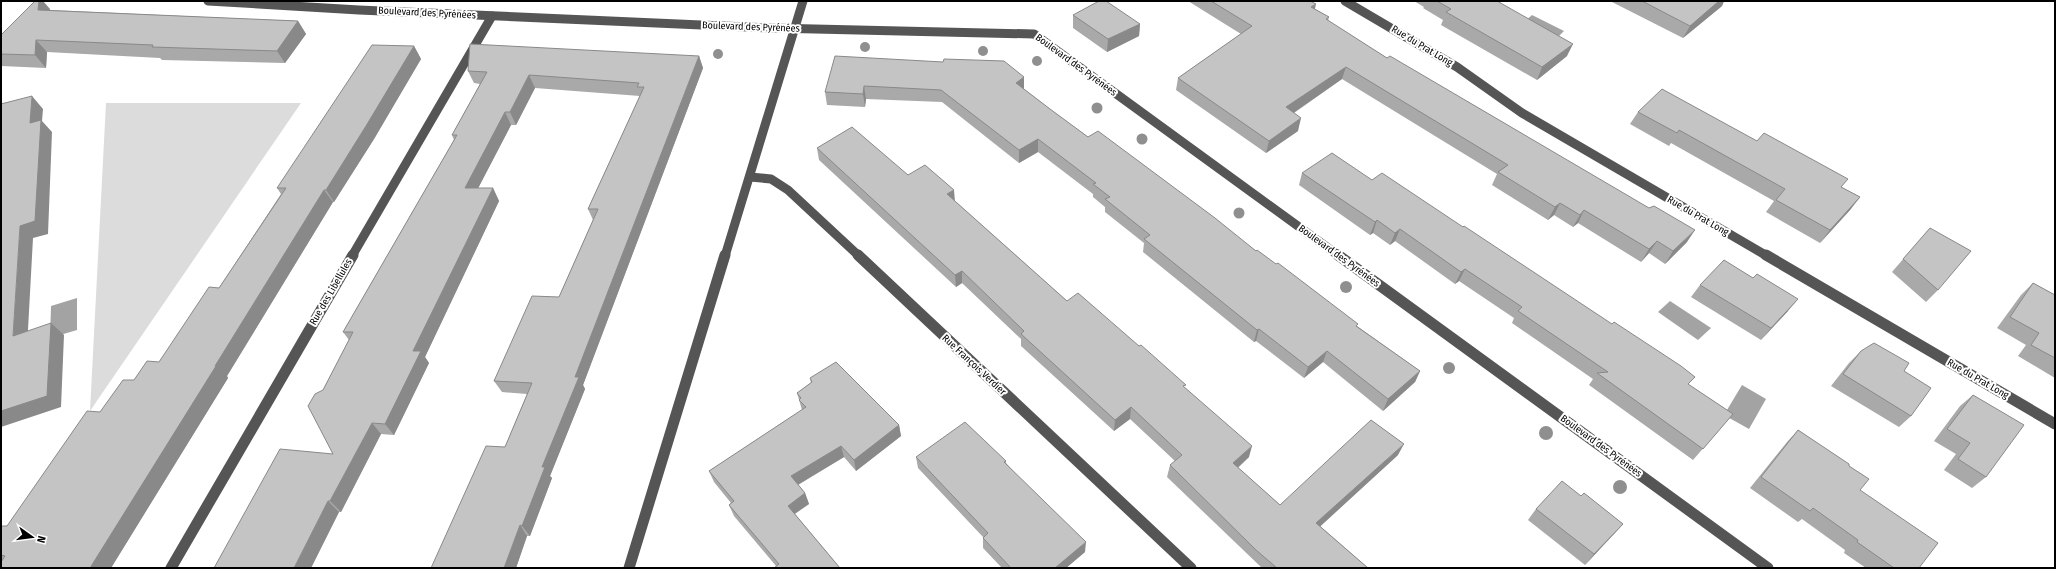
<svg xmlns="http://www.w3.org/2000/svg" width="2056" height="569" font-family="'Fira Sans Condensed',sans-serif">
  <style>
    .green { fill: #dcdcdc }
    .water { fill: #a3a3a3 }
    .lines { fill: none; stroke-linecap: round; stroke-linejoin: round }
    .minor-far1 { stroke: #555; stroke-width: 9 }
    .minor { stroke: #555; stroke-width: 11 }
    .tree { fill: #8f8f8f }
    .wall { fill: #a9a9a9 }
    .shaded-wall { fill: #898989 }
    .building { fill: #c4c4c4; stroke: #898989 }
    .labels { text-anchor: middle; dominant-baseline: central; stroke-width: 4; stroke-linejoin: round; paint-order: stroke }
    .street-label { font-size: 10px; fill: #000; stroke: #fff }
  </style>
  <rect width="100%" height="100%" fill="#fff"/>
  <path class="green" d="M106,103H301L90,411Z"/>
  <g class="water">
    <path d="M1532,15L1564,31L1555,40L1523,23Z"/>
    <path d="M77,298V330L50,338L51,306Z"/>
    <path d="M1670,301L1711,328L1698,340L1658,312Z"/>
    <path d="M1742,385L1766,399L1749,429L1724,415Z"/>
  </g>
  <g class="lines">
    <g class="minor-far1">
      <path d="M208,1L359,10L772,28L1034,34L1339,256"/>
      <path d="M1345,1L1457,67L1522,113L1767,256"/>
      <path d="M750,177L771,179L788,190L859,256"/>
      <path d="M352,256L492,16"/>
      <path d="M725,256L803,1"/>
    </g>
    <g class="minor">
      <path d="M858,255L1191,568"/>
      <path d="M1338,255L1768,568"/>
      <path d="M1766,255L2055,424"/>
      <path d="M171,568L353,255"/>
      <path d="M629,568L725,255"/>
    </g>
  </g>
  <g class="tree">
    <circle cx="865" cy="47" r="5"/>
    <circle cx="983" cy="51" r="5"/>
    <circle cx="718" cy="54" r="5"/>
    <circle cx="1037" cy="61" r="5"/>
    <circle cx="1097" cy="108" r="5.5"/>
    <circle cx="1142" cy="139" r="5.5"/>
    <circle cx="1239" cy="213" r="5.5"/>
    <circle cx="1346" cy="287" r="6"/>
    <circle cx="1449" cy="368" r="6"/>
    <circle cx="1546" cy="433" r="7"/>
    <circle cx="1620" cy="487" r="7"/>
  </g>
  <g class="wall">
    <path d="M1188,1H1310L1315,9L1329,17L1328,21L1387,58L1687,242L1665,264L1649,253L1641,262L1578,223L1573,227L1554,215L1548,220L1492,185L1497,174L1342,79L1294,113L1298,131L1266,153L1176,90L1178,78L1241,34Z"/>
    <path d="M1414,1H1497L1567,56L1537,80L1441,25L1443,20L1423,8L1424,7Z"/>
    <path d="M1610,1H1724L1722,6L1683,38Z"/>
    <path d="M50,9V10L298,21L306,34L285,63L162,60L160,58L47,52L46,68L1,66V35Z"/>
    <path d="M1073,15L1140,24L1139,36L1107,52L1073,28Z"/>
    <path d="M414,46L421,59L374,139L334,202H333L227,376L228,378L111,568H1V526H7L100,412L134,380L159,362L219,288L281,194L277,188Z"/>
    <path d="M699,56L703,68L583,385L585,389L550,476L552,478L530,536H527L516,568L505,447L527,394L502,392L494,381L559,297L593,220L588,209L640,96L535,88L516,125H511L478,188H493L499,201L425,357L429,363L394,435L381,434L341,512H339L311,568L333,454L323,390L349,340L343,332L454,140L452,135L480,84L474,83L468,71Z"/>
    <path d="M943,62L1024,77V89L1050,109L1088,137L1256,251L1357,326L1420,371L1415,382L1383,411L1323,362L1304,378L1256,341L1254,342L1143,252L1144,243L1105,212V207L1093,197V194L1038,152L1019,163L942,102L866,99L865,107L827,105L825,92Z"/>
    <path d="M1638,112L1841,187L1860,197L1850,210L1820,243L1766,212L1774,201L1671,143L1669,146L1630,124Z"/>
    <path d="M817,148L908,175L955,201L1067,301L1185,388L1249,457L1238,468L1280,505L1398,455L1320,526L1368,568H1262L1167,477L1170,465L1175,461L1130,419L1114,431L1021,346V339L962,283L956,287L819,160Z"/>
    <path d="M1302,173L1372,180L1689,385L1733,414L1693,460L1589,385L1593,379L1512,323L1514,318L1459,281L1455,284L1395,241L1390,245L1373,233L1370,235L1299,185Z"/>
    <path d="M1930,228L1938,290L1926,302L1892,272Z"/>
    <path d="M2033,283L2055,295V378L2018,356L2026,345L1997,328L2021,295Z"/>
    <path d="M1700,285L1788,311L1761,340L1691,297Z"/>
    <path d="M1861,351L1904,371L1911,416L1899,427L1831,386L1849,363Z"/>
    <path d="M810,378L899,425L901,436L856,471L844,457L798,485L805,493L809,504L795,514L840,568L776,566L734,516L729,505L731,503L714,482L709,471L802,410L797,393L811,383Z"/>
    <path d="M1973,395L1986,477L1972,488L1944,470L1956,454L1934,441L1960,406Z"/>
    <path d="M1798,430L1849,466L1860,490L1919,568H1866L1844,553L1845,550L1802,519L1798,522L1750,488L1787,442Z"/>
    <path d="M916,457L1006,461V463L1085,552L1066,568H1002L983,548V537L918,468Z"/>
    <path d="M1581,496L1623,524L1585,565L1528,520L1536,509Z"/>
  </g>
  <g class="shaded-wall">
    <path d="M39,1H43L50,9L49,23L38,10Z"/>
    <path d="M1719,1H1724L1722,6L1683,38L1690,26Z"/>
    <path d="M1316,4L1313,17L1311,7Z"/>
    <path d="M298,21L306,34L285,63L277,51Z"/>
    <path d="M1140,24L1139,36L1107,52L1108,39Z"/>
    <path d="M36,40L47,52L46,68L35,55Z"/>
    <path d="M1573,44L1567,56L1537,80L1542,67Z"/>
    <path d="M414,46L421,59L374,139L334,202L326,190Z"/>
    <path d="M699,56L703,68L583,385L585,389L550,476L552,478L530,536L522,526L542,467L575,377Z"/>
    <path d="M1346,67L1342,79L1283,120L1286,107Z"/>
    <path d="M529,75L535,88L516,125L510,112Z"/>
    <path d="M1024,77V90L1016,83Z"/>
    <path d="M864,86L866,99L865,107L863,94Z"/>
    <path d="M32,96L43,109L42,121L52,132L48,234L33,238L27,348L13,336L20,226Z"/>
    <path d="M505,112L511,125L472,200L465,188Z"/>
    <path d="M1301,118L1298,131L1266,153L1269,141Z"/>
    <path d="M1038,139V152L1019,163V150Z"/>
    <path d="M493,188L499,201L425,357L429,363L394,435L385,424L413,351Z"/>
    <path d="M324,190L333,202L227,376L228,378L111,568H90Z"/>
    <path d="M954,190L955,202L947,194Z"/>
    <path d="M1860,197L1850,210L1820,243L1830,230Z"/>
    <path d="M1560,203L1554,215L1548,220L1555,207Z"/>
    <path d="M1584,210L1578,223L1573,227L1580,215Z"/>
    <path d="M1377,220L1373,233L1370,235L1375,222Z"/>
    <path d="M1400,229L1395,241L1390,245L1395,233Z"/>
    <path d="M1695,230L1687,242L1665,264L1673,251Z"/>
    <path d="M1657,241L1649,253L1641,262L1649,249Z"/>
    <path d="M1465,269L1459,281L1455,284L1461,272Z"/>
    <path d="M962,271V283L956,287L955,275Z"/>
    <path d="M1798,299L1788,311L1761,340L1771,328Z"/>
    <path d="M51,323L64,335L61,407L1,427V411Z"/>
    <path d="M1259,329L1256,341L1254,342L1257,330Z"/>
    <path d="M1327,351L1323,362L1304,378L1308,367Z"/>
    <path d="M1420,371L1415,382L1383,411L1388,399Z"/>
    <path d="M1131,407L1130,419L1114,431L1115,420Z"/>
    <path d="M372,423L381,434L341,512L330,501Z"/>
    <path d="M899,425L901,436L856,471L854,460Z"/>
    <path d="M1404,444L1398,455L1312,534L1316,523Z"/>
    <path d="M841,446L844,457L794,487L791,476Z"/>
    <path d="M1252,446L1249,457L1230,474L1233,463Z"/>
    <path d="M805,493L809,504L791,516L788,506Z"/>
    <path d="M328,501L339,512L311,568H294Z"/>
    <path d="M1623,524L1614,534L1585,565L1594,554Z"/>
    <path d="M520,525L527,536L516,568H504Z"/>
    <path d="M1086,542L1085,552L1066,568H1055Z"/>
  </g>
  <g class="building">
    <path d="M35,1H39L38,10L298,21L277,51L152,47L153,45L36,40L35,55L1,54V35Z"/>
    <path d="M1099,1H1106L1140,24L1108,39L1073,15Z"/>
    <path d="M1211,1H1310L1316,4L1311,7L1329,17L1326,19L1387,58L1390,56L1649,208L1654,206L1695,230L1673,251L1657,241L1649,249L1584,210L1580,215L1560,203L1555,207L1498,172L1508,165L1346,67L1286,107L1301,118L1269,141L1178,78L1252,26Z"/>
    <path d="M1437,1H1497L1573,44L1542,67L1446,12L1451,9Z"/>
    <path d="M1642,1H1719L1690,26Z"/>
    <path d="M470,44L699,56L575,377H579L542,467H545L522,526L520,525L504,568H431L486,446L505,447L532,383L494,381L532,296L559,297L598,209H588L644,87H637L639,83L529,75L510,112H505L465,188H493L413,351H421L385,424L372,423L330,501H328L294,568H214L280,449L333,454L308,406L315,394L323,390L353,332H343L457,135H452L487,72L468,71Z"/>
    <path d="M372,45L414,46L366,126L326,190H324L215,366H216L90,568H1V562L5,556L1,555V526H7L87,411L100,412L123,380H134L147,361L159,362L209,287L219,288L286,188H277Z"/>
    <path d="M835,56L943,62L944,59L1004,61L1024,77L1016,83L1050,109L1088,137L1098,131L1215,218L1256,251L1257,250L1276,264L1278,263L1358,324L1356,326L1420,371L1388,399L1327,351L1308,367L1259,329L1257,330L1144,239L1150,235L1105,199L1110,197L1093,184L1096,183L1038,139L1019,150L941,90L864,86L863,94L825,92Z"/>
    <path d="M1662,89L1757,141L1764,133L1848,179L1841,187L1860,197L1830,230L1776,200L1785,189L1679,130L1677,133L1638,112Z"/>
    <path d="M32,96L30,123L41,120L35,221L20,226L13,336L51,323L47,396L1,411V104Z"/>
    <path d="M852,127L908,175L925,165L954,190L947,194L1067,301L1078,293L1139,346L1141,345L1186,385L1183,386L1252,446L1233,463L1280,505L1371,420L1404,444L1316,523L1368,568H1277L1256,550L1170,465L1182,455L1131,407L1115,420L1021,334L1024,331L962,271L955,275L817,148Z"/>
    <path d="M1332,153L1372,180L1382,173L1463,227L1464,226L1612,324L1614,322L1681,366L1695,377L1688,384L1733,414L1703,449L1597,373L1608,372L1518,311L1522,307L1465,269L1461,272L1400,229L1395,233L1377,220L1375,222L1302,173Z"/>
    <path d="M1930,228L1971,251L1938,290L1903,259Z"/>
    <path d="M1724,260L1753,278L1757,274L1798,299L1771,328L1700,285Z"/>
    <path d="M2033,283L2055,295V358L2031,345L2039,333L2010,317Z"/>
    <path d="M1874,343L1909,363L1904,371L1931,388L1911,416L1843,374L1861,351Z"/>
    <path d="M836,362L899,425L854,460L841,446L791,476L805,493L788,506L840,568H774L779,564L729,505L734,501L709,471L806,407L799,400L801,398L797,393L812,382L810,378Z"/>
    <path d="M1973,395L2024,425L1986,477L1958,459L1970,443L1947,429Z"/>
    <path d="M965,422L1006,461L1004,462L1086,542L1055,568H1011L983,538L988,533L916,457Z"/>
    <path d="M1798,430L1849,464V466L1869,479L1860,490L1938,543L1919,568H1894L1857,542L1858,540L1813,508L1810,511L1761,477Z"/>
    <path d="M1562,481L1581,496L1584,493L1623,524L1594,554L1536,509Z"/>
  </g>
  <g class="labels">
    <g class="street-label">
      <text transform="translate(427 13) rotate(3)">Boulevard des Pyrénées</text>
      <text transform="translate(751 27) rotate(2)">Boulevard des Pyrénées</text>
      <text transform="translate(1422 46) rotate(31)">Rue du Prat Long</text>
      <text transform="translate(1076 65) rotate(36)">Boulevard des Pyrénées</text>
      <text transform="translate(1698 216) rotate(30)">Rue du Prat Long</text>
      <text transform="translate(1339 256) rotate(36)">Boulevard des Pyrénées</text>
      <text transform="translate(331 292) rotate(-60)">Rue des Libellules</text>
      <text transform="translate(974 365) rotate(43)">Rue François Verdier</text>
      <text transform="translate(1978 379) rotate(30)">Rue du Prat Long</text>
      <text transform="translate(1601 446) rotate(36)">Boulevard des Pyrénées</text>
    </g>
  </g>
  <rect width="2056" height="569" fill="none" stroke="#000000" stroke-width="4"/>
  <g transform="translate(32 537) rotate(104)" stroke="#ffffff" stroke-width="3" paint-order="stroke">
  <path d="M0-3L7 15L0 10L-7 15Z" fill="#000000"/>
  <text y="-6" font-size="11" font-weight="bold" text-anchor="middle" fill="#000000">N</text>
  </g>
</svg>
